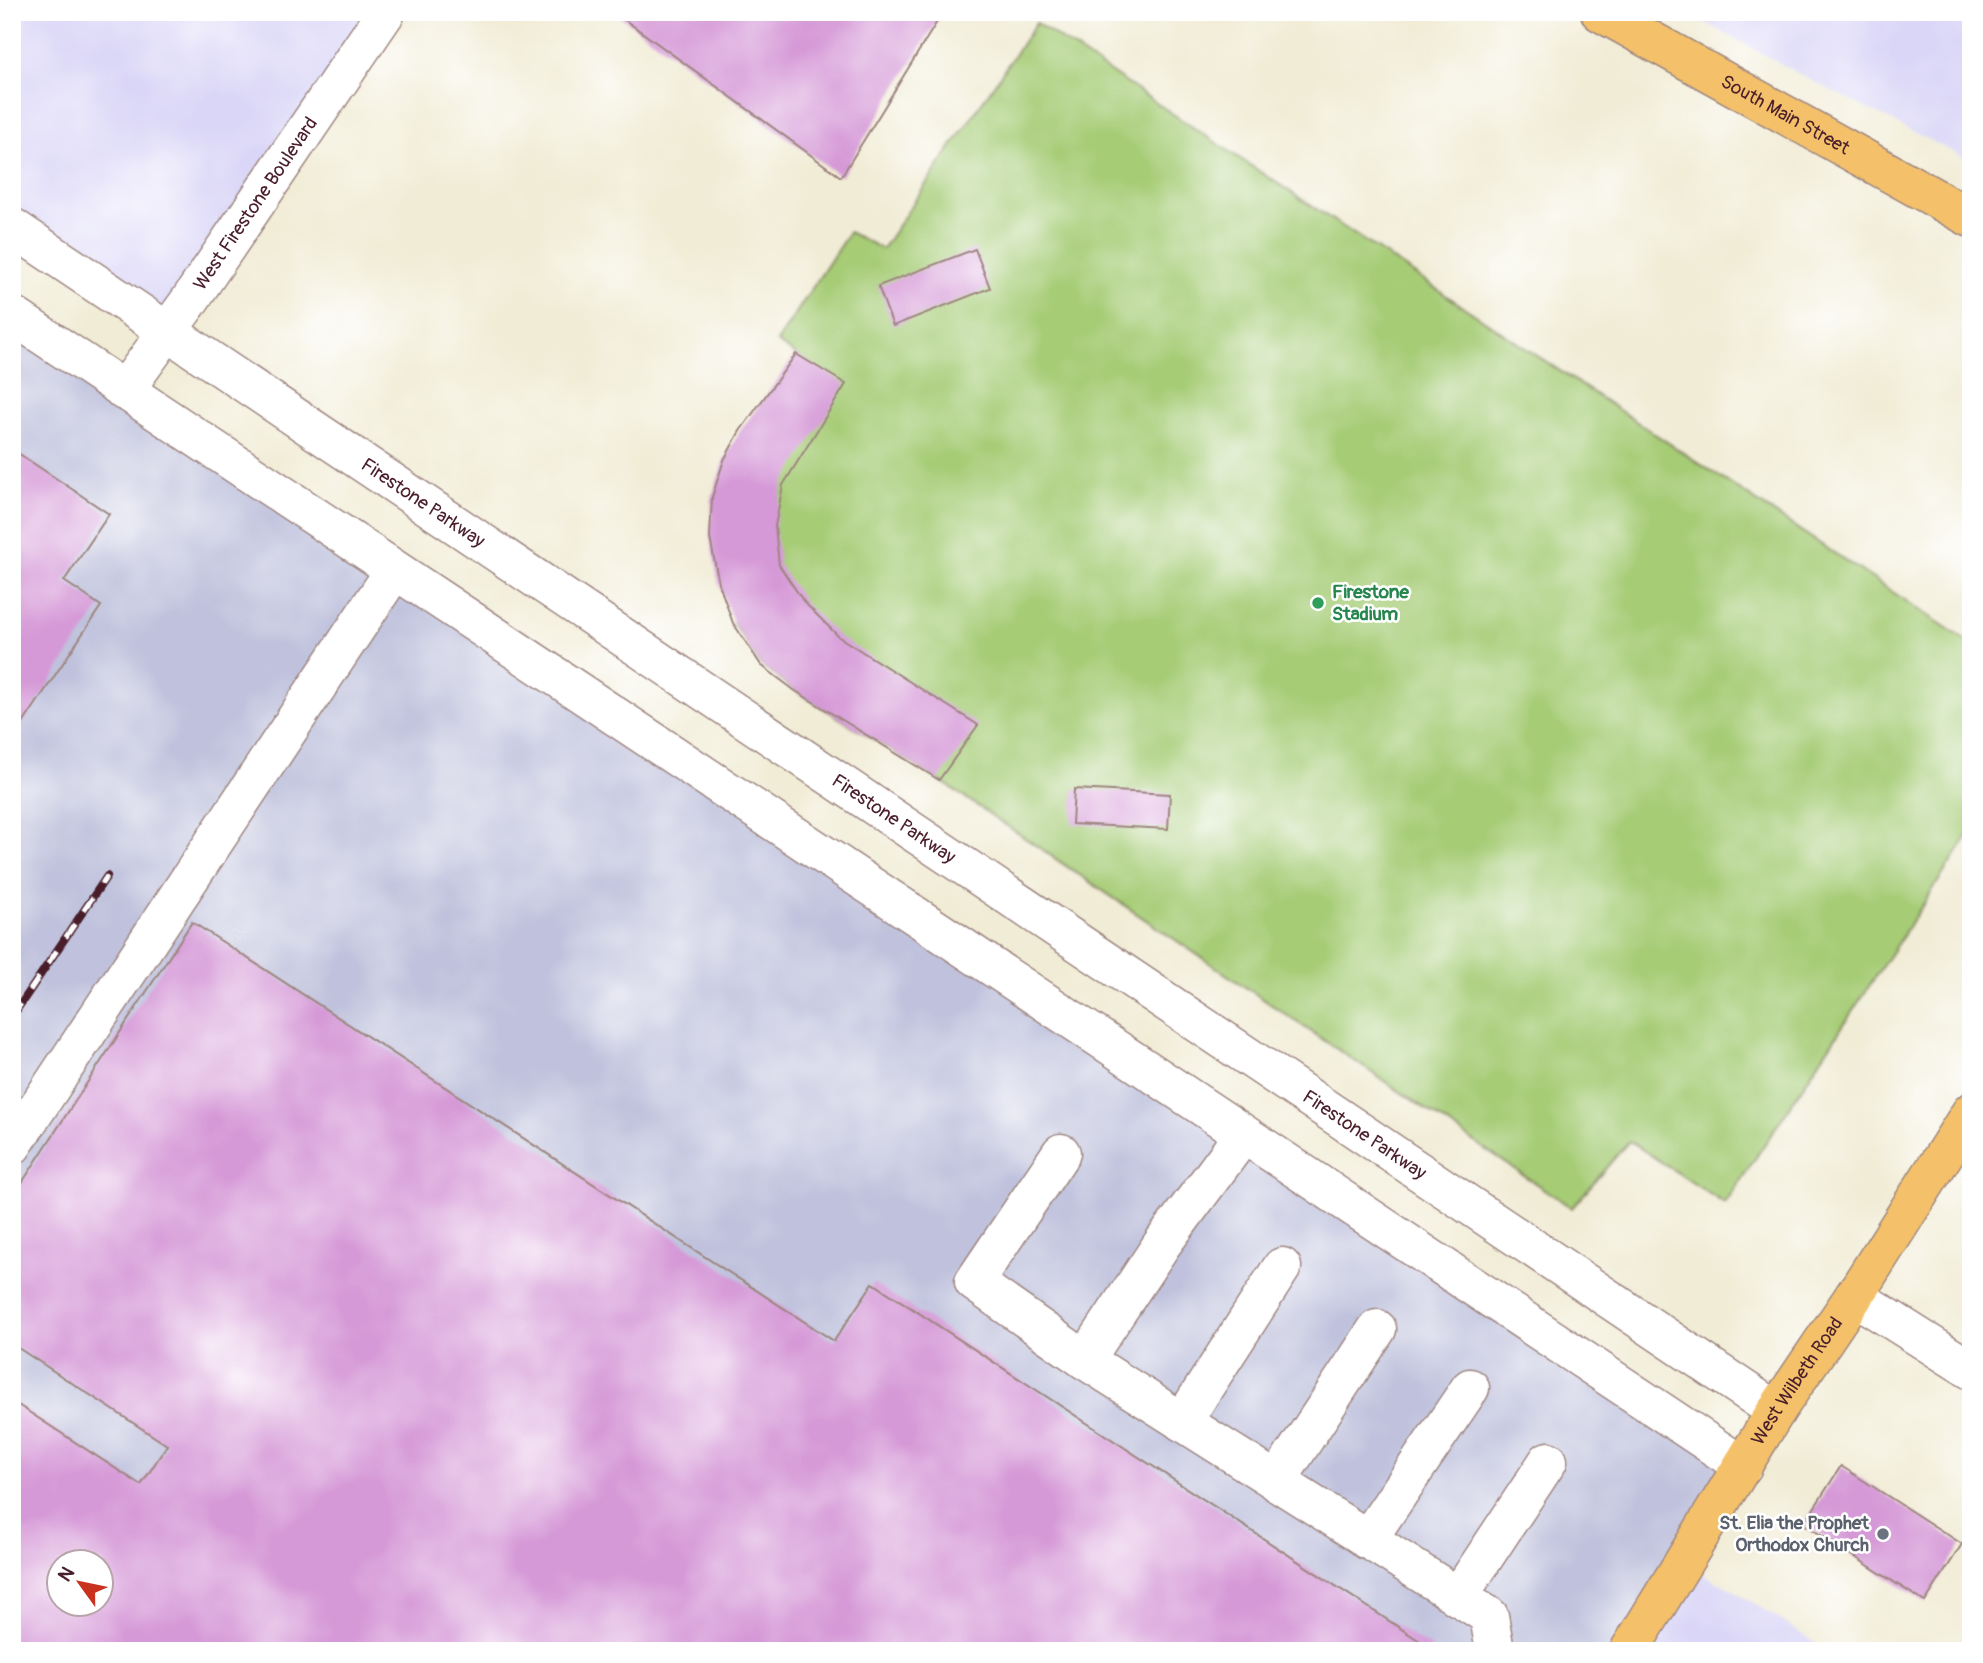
<svg xmlns="http://www.w3.org/2000/svg" width="1983" height="1663" font-family="Pangolin,sans-serif">
  <style>
    .built { fill: #dad6f7 }
    .industrial { fill: #c0c2dd; fill-rule: evenodd }
    .green { fill: #a6cc76; stroke: #787650; stroke-width: 2 }
    .building { fill: #d599d7; fill-rule: evenodd }
    .lines { fill: none; stroke-linecap: round; stroke-linejoin: round }
    .minor-casing { stroke: #9e8680; stroke-width: 41 }
    .major-casing { stroke: #9e8680; stroke-width: 41 }
    .path { stroke: #9e8680; stroke-width: 4.5; stroke-dasharray: 2 5; stroke-linecap: butt }
    .minor { stroke: #fff; stroke-width: 38 }
    .major { stroke: #f4c16a; stroke-width: 38 }
    .rail-casing { stroke: #4a1f2b; stroke-width: 8 }
    .rail { stroke: #fff; stroke-width: 5; stroke-dasharray: 16; stroke-linecap: butt }
    .leisure-dot { fill: #2e9e5b; stroke: #fff; stroke-width: 2.5 }
    .worship-dot { fill: #6b7280; stroke: #fff; stroke-width: 2.5 }
    .labels { text-anchor: middle; dominant-baseline: central; stroke-width: 5; stroke-linejoin: round; paint-order: stroke }
    .street-label { font-size: 19px; fill: #4a1f2b; stroke: #fff }
    .leisure-label { font-size: 19px; font-weight: bold; fill: #27864d; stroke: #fff; text-anchor: start }
    .worship-label { font-size: 19px; font-weight: bold; fill: #5b616d; stroke: #fff; text-anchor: end }
  </style>
  <rect width="100%" height="100%" fill="#fff"/>
  <filter id="ink" filterUnits="userSpaceOnUse"><feTurbulence type="fractalNoise" baseFrequency=".0143" numOctaves="2"/><feDisplacementMap in="SourceGraphic" scale="14" xChannelSelector="R" yChannelSelector="G"/><feConvolveMatrix kernelMatrix="1 2 1 2 8 2 1 2 1" color-interpolation-filters="sRGB"/></filter>
  <filter id="wash" filterUnits="userSpaceOnUse"><feTurbulence type="fractalNoise" baseFrequency=".00686" numOctaves="4" result="noise"/><feDisplacementMap in="SourceGraphic" scale="28" xChannelSelector="R" yChannelSelector="G"/><feGaussianBlur stdDeviation="1.57" result="paint"/><feColorMatrix in="noise" values="0 0 0 0 0 0 0 0 0 0 0 0 0 0 0 0 0 1.4 0 .05"/><feComposite in="paint" operator="in"/></filter>
  <g filter="url(#wash)">
    <rect width="100%" height="100%" fill="#f1ecd5"/>
    <g class="built">
      <path d="M12,12H386L168,332L12,227Z"/>
      <path d="M1686,12H1971V161L1812,81Z"/>
      <path d="M1683,1564L1733,1590L1829,1651H1629Z"/>
    </g>
    <path class="industrial" d="M12,315L1743,1466L1624,1651H12ZM60,1562H102V1604H60Z"/>
    <path class="green" d="M1036,23L1971,644V832L1725,1204L1629,1141L1572,1208L939,780L794,690L761,665L733,623L796,355L777,342L849,232L882,249Z"/>
    <g id="blocks">
      <g class="building">
        <path d="M614,12H943L841,177Z"/>
        <path d="M975,249L990,288L893,326L878,286Z"/>
        <path d="M796,354L846,384L783,485L775,526L779,565L804,602L839,637L978,725L939,780L794,690L761,665L733,623L719,584L710,538L712,497L724,460L740,431Z"/>
        <path d="M12,449L109,514L64,581L101,606L12,740Z"/>
        <path d="M1074,789L1170,794L1168,829L1072,824Z"/>
        <path d="M192,922L834,1341L873,1283L1435,1651H12V1401L141,1485L167,1445L12,1344V1198ZM60,1562H102V1604H60Z"/>
        <path d="M1841,1466L1962,1544L1925,1602L1804,1524Z"/>
      </g>
    </g>
  </g>
  <g filter="url(#ink)">
    <use href="#blocks" fill-opacity="0" stroke="#9e8680" stroke-width="2"/>
    <g class="lines">
      <defs>
        <g id="minor">
          <path id="s1" d="M12,227L1776,1411"/>
          <path d="M12,315L1743,1466"/>
          <path id="s2" d="M124,391L188,303L386,12"/>
          <path d="M1243,1135L1162,1244L1085,1360L1489,1616L1495,1651"/>
          <path d="M12,1146L394,571"/>
          <path d="M1061,1153L974,1282L1085,1360"/>
          <path d="M1854,1296L1971,1370"/>
          <path d="M1182,1422L1282,1267"/>
          <path d="M1276,1482L1377,1329"/>
          <path d="M1367,1540L1470,1388"/>
          <path d="M1458,1597L1548,1461"/>
        </g>
        <g id="major">
          <path id="s3" d="M1600,12L1971,218"/>
          <path id="s4" d="M1629,1651L1776,1411L1854,1296L1971,1112"/>
        </g>
      </defs>
      <use href="#minor" class="minor-casing"/>
      <use href="#major" class="major-casing"/>
      <path class="path" d="M1741,17L1745,12"/>
      <use href="#minor" class="minor"/>
      <use href="#major" class="major"/>
      <defs>
        <path id="rail" d="M12,1017L107,876"/>
      </defs>
      <use href="#rail" class="rail-casing"/>
      <use href="#rail" class="rail"/>
    </g>
  </g>
  <circle class="leisure-dot" cx="1318" cy="603" r="7"/>
  <circle class="worship-dot" cx="1883" cy="1534" r="7"/>
  <g class="labels">
    <g class="street-label">
      <text stroke="none"><textPath href="#s3" startOffset="212">South Main Street</textPath></text>
      <text stroke="none"><textPath href="#s2" startOffset="229">West Firestone Boulevard</textPath></text>
      <text stroke="none"><textPath href="#s1" startOffset="495">Firestone Parkway</textPath></text>
      <text stroke="none"><textPath href="#s1" startOffset="1062">Firestone Parkway</textPath></text>
      <text stroke="none"><textPath href="#s1" startOffset="1629">Firestone Parkway</textPath></text>
      <text stroke="none"><textPath href="#s4" startOffset="318">West Wilbeth Road</textPath></text>
    </g>
    <g class="leisure-label">
      <text x="1332" y="592">Firestone<tspan x="1332" dy="22">Stadium</tspan></text>
    </g>
    <g class="worship-label">
      <text x="1869" y="1523">St. Elia the Prophet<tspan x="1869" dy="22">Orthodox Church</tspan></text>
    </g>
  </g>
  <rect width="1983" height="1663" fill="none" stroke="#fff" stroke-width="42"/>
  <g transform="translate(80 1583) rotate(303)"><circle r="33" fill="#ffffff" stroke="#b7a5aa" stroke-width="2"/>
  <path d="M0-5L12 26L0 18L-12 26Z" fill="#c8321e"/>
  <text y="-10" font-size="19" font-weight="bold" text-anchor="middle" fill="#4a1f2b">N</text>
  </g>
</svg>
